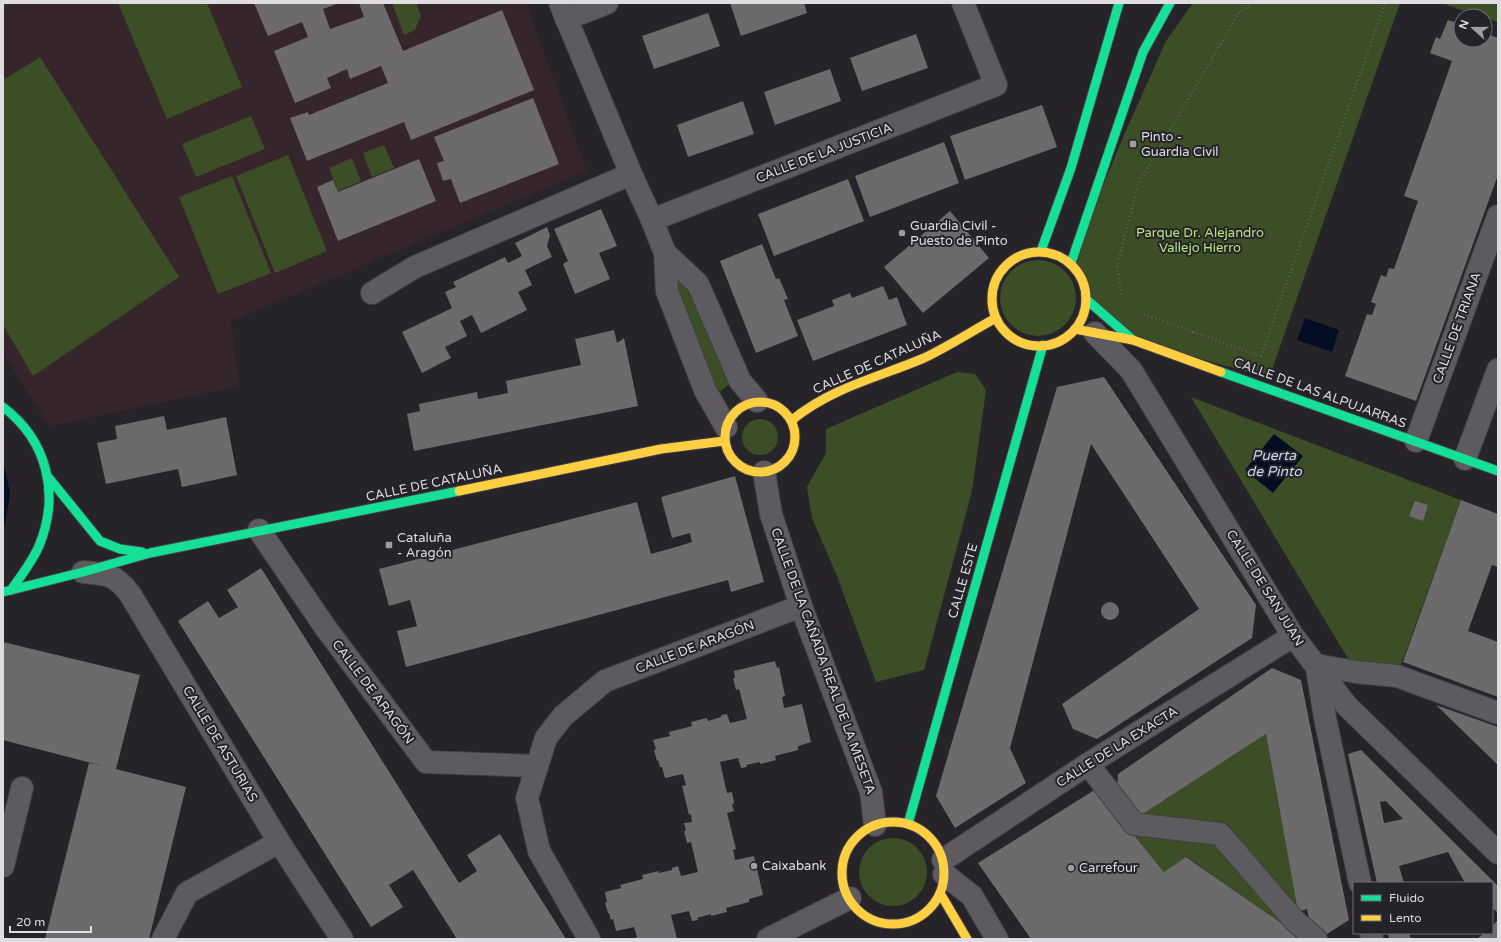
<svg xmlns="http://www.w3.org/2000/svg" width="1501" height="942" font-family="'Varela Round',sans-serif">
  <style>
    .education { fill: #36262b }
    .green { fill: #3c4e26 }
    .water { fill: #030e22 }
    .building { fill: #6d6a6c; fill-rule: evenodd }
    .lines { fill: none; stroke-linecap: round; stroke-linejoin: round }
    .street-casing { stroke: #403f43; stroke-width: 24 }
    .fast-casing { stroke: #403f43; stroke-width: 11 }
    .slow-casing { stroke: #403f43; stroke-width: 11 }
    .path { stroke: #606062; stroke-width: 2.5; stroke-dasharray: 1 3; stroke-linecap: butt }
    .street { stroke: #5d5b5f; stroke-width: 22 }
    .fast { stroke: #16e098; stroke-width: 9 }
    .slow { stroke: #ffcf43; stroke-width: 9 }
    .poi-dot { fill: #9e9ca1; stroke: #25232a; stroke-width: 1.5 }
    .labels { text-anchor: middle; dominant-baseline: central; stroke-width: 4; stroke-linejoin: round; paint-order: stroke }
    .poi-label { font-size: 13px; fill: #dedde2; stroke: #25232a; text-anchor: start }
    .street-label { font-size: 13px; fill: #dedde2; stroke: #25232a }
    .park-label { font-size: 13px; fill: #b3e975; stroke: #25232a }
    .water-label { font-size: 14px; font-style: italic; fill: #c9d8eb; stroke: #25232a }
  </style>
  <rect width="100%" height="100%" fill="#262429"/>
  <path class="education" d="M3,3H526L587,171L231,321L239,386L49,426L3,353Z"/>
  <g class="green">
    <path d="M118,3H207L242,87L167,119Z"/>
    <path d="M392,3H416L421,16L415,30L404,35Z"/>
    <path d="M1193,3H1400L1269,378L1133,340L1086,299L1071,263L1124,135L1166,41Z"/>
    <path d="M1441,3H1498V22L1485,18V16H1479Z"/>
    <path d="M40,57L179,277L33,376L3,325V80Z"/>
    <path d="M251,116L265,149L196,177L182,144Z"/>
    <path d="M384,145L394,168L372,177L363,153Z"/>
    <path d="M288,155L327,251L275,273L236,176Z"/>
    <path d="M352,158L361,181L338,191L329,168Z"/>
    <path d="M232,176L271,273L218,294L179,197Z"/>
    <circle cx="1038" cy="298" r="38"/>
    <path d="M673,270L692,294L731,383L716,395L676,294Z"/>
    <path d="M957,372L975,374L986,390L972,491L924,670L876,682L837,576L812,518L807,487L826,453V429Z"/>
    <path d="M1191,397L1461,500L1397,676L1356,672Z"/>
    <circle cx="760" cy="437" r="18"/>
    <path d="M1266,734L1298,912L1285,926L1187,857L1164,872L1127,827L1135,819Z"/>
    <circle cx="893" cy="872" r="34"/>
  </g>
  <g class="water">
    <path d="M1305,318L1339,330L1332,352L1297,340Z"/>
    <path d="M1274,434L1303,456L1273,493L1245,470Z"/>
    <path d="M3,467L5,469L10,493L5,524L3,527Z"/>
  </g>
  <g class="building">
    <path d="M254,3H339L323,9L330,29L364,17L359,3H383L403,51L502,10L534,90L411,140L404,122L307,161L290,118L308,112L309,115L388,83L381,66L350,79L347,69L327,78L331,88L295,103L274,51L308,37L302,22L268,36Z"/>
    <path d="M730,3H804L807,13L741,36Z"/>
    <path d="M708,13L720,46L654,69L642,36Z"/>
    <path d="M1448,20L1461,24V40H1485V33L1498,38V175L1416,401L1345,376L1367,314L1372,315L1376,304L1371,302L1381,275L1386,277L1389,268L1394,269L1418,201L1404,196L1452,61L1430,53L1436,37L1440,39Z"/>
    <path d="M916,34L928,68L862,91L850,58Z"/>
    <path d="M830,69L841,101L775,125L764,92Z"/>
    <path d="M533,98L559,164L460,203L451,179L443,181L437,163L444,161L434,137Z"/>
    <path d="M743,101L754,134L688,157L677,125Z"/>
    <path d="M1042,105L1057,147L965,180L950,136Z"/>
    <path d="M944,142L959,183L870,217L855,176Z"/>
    <path d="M419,159L436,201L338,241L317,187L333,180L338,192Z"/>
    <path d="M848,179L864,221L774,256L758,214Z"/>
    <path d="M601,209L617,246L599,253L610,279L575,294L563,264L568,261L554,229Z"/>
    <path d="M950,211L989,258L923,313L884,267Z"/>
    <path d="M547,227L550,235L547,246L552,257L525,270L532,285L518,292L527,310L481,333L472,315L460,321L467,336L445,347L451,358L422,373L402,332L452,308L445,292L456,287L453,282L505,257L508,263L522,256L515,243Z"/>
    <path d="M762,244L776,279L779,278L788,299L784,300L798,336L756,353L720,261Z"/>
    <path d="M883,286L889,300L897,297L907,325L813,361L797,320L834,306L832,300L850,293L852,298Z"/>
    <path d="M614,330L617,343L624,338L638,406L414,451L407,414L420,411L419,404L477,392L478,399L508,393L506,381L581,365L575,339Z"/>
    <path d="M1104,377L1256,605L1252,638L1097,739L1073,729L1062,704L1199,609L1091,444L1010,748L1026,783L955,828L936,796L1057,387Z"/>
    <path d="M164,416L167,430L226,417L237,475L182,487L178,469L106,484L97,443L117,439L115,426Z"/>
    <path d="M735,476L764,582L731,592L728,580L406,667L397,631L417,626L410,600L389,606L379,569L637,502L651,554L676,547L692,542L690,533L672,538L661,497Z"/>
    <path d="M1461,500L1498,514V567L1492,565L1468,631L1498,642V697L1403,662Z"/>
    <path d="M1415,501L1428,505L1423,521L1409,516Z"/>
    <path d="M261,568L459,883L477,871L467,855L500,834L566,939H457L413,870L389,885L403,907L371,927L178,621L208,601L219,618L238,607L227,590Z"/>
    <circle cx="1110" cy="611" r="9"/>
    <path d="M3,642L140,675L116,769L186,787L149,939H45L89,763L103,766L3,740Z"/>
    <path d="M775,661L777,668L779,667L785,696L782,697L784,708L802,704L811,742L798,746V750L775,756L776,760L760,764V762L746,765L747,767L741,768L738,758L720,762L727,793L732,792L734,803L732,804L734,811L727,813L736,849L733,850L735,860L754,856L763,895L749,899V902L726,908L727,912L711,916V914L697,918L698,920L692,921L689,911L671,915L677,939H632L637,937L634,927L616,931L613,919L611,920L609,913H608L605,903L607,902L605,892L621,888L620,885L643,879L642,875L659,871V873L672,870V868L678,866L681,876L698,872L691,842L687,843L684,831H686L684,823L692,822L691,814L689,815L682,786L686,785L683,774L665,778L662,767H660L658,760L657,761L654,750L656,749L653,740L670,736L669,732L692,726L691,722L707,718L708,721L721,717V715L727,714L730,723L747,719L739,689L736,690L733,678H735L734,671Z"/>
    <path d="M1272,668L1301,680L1349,920L1324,936L1311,929L1307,909L1298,912L1266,734L1135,819L1117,790L1118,774Z"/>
    <path d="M1436,705L1498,727V765Z"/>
    <path d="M1361,750L1498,886V913L1492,908V883H1465L1448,852L1399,866L1404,883H1377L1348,754ZM1386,801L1403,819L1384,823L1380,802Z"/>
    <path d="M1096,789L1164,872L1186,857L1304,939H1031L978,863Z"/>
    <path d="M1498,920V939H1477L1484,933H1492V926Z"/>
    <path d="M1388,933H1409L1411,939H1389Z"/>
  </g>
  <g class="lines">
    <defs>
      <g id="street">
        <path d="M560,3L631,174L652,220L665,253L667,291L705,390L726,427"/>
        <path d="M566,19L607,3"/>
        <path d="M652,220L996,85L963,3"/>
        <path d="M665,253L698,284L740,381L757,401"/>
        <path d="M372,293L415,267L631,174"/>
        <path d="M1095,333L1131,370L1293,636L1347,706L1498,853"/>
        <path d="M1416,441L1498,216"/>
        <path d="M1465,459L1498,370"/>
        <path d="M764,472L771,514L801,606L871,792L875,825"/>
        <path d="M259,530L325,627L426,762L537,766"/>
        <path d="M83,572C107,574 115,574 130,594L279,842L342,939"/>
        <path d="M1316,665L1356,672L1397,676L1498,713"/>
        <path d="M1317,669L1325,718L1360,883"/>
        <path d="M1088,764L1134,824L1220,834L1295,921L1316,939"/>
        <path d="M943,860L1088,764L1293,636"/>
        <path d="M3,866L22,788"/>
        <path d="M944,874L972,896L997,939"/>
        <path d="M1371,933L1372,939"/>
        <path d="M163,939L187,893L279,842"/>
        <path d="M589,939L539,851L527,798L546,738L563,716L605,681L801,606"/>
        <path d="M768,939L850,898"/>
      </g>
      <g id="fast">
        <path d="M1041,251L1071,168L1119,3"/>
        <path d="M1071,263L1143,52L1170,3"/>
        <path d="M1086,299L1133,340"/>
        <path d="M1221,372L1498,471"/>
        <path d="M3,407C48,441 60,495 39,546C32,562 21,576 11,590"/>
        <path d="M49,478L100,541L120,549L142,552"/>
        <path d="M3,592L83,572L150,553L459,491"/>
        <path d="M908,824L1043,345"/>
      </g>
      <g id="slow">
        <circle cx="1039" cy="299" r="47"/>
        <path d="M1075,329L1133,340L1221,372"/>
        <circle cx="760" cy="437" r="35"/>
        <path d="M792,420C833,387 877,378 924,358C949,346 972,331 996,318"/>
        <path d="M459,491L661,449L724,441"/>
        <circle cx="893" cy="873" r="51"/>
        <path d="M940,893L967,939"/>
      </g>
    </defs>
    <use href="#street" class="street-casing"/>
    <use href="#fast" class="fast-casing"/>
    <use href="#slow" class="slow-casing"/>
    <g class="path">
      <path d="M1121,295L1117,266L1138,185L1238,14L1252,3"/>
      <path d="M1144,314L1193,332L1192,333"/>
      <path d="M1193,332L1261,356L1385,3"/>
    </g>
    <use href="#street" class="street"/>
    <use href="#fast" class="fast"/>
    <use href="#slow" class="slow"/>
  </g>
  <g class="poi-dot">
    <rect x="1129" y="140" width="8" height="8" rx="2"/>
    <circle cx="902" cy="233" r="4"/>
    <rect x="385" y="541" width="8" height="8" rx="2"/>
    <circle cx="754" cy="866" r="4"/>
    <circle cx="1071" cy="868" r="4"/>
  </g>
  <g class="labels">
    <g class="poi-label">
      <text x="1141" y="137">Pinto -<tspan x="1141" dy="15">Guardia Civil</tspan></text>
      <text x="910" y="226">Guardia Civil -<tspan x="910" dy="15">Puesto de Pinto</tspan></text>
      <text x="397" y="538">Cataluña<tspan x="397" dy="15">- Aragón</tspan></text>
      <text x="762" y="866">Caixabank</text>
      <text x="1079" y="868">Carrefour</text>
    </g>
    <g class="street-label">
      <text transform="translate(824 153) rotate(-21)">CALLE DE LA JUSTICIA</text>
      <text transform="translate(1457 328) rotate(-70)">CALLE DE TRIANA</text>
      <text transform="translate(877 362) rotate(-24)">CALLE DE CATALUÑA</text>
      <text transform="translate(1320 393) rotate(20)">CALLE DE LAS ALPUJARRAS</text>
      <text transform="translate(434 483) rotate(-12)">CALLE DE CATALUÑA</text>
      <text transform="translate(963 581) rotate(-74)">CALLE ESTE</text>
      <text transform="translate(1265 588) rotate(58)">CALLE DE SAN JUAN</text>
      <text transform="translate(695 647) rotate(-21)">CALLE DE ARAGÓN</text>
      <text transform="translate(823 661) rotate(70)">CALLE DE LA CAÑADA REAL DE LA MESETA</text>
      <text transform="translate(373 692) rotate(53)">CALLE DE ARAGÓN</text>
      <text transform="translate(220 744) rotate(59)">CALLE DE ASTURIAS</text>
      <text transform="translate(1117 747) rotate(-32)">CALLE DE LA EXACTA</text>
    </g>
    <g class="park-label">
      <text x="1200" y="233">Parque Dr. Alejandro<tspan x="1200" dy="15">Vallejo Hierro</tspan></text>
    </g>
    <g class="water-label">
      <text x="1274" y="455">Puerta<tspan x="1274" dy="16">de Pinto</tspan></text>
    </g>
  </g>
  <rect width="1501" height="942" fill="none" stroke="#dedde2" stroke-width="8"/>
  <rect x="1353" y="882" width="140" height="52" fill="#25232a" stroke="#6f6d74"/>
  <rect x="1361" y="895" width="20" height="6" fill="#16e098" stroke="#6f6d74"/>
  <text x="1389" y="902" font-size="12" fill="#dedde2">Fluido</text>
  <rect x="1361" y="915" width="20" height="6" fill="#ffcf43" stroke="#6f6d74"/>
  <text x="1389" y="922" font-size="12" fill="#dedde2">Lento</text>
  <g transform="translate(1473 28) rotate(291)"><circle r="19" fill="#25232a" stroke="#6f6d74"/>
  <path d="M0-3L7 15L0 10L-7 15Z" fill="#9e9ca1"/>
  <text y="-6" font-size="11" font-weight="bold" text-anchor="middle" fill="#dedde2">N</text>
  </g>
  <path d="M10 926v6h81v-6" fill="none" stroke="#dedde2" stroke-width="2"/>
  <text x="16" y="926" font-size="12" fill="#dedde2" stroke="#25232a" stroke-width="3" paint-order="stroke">20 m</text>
</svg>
